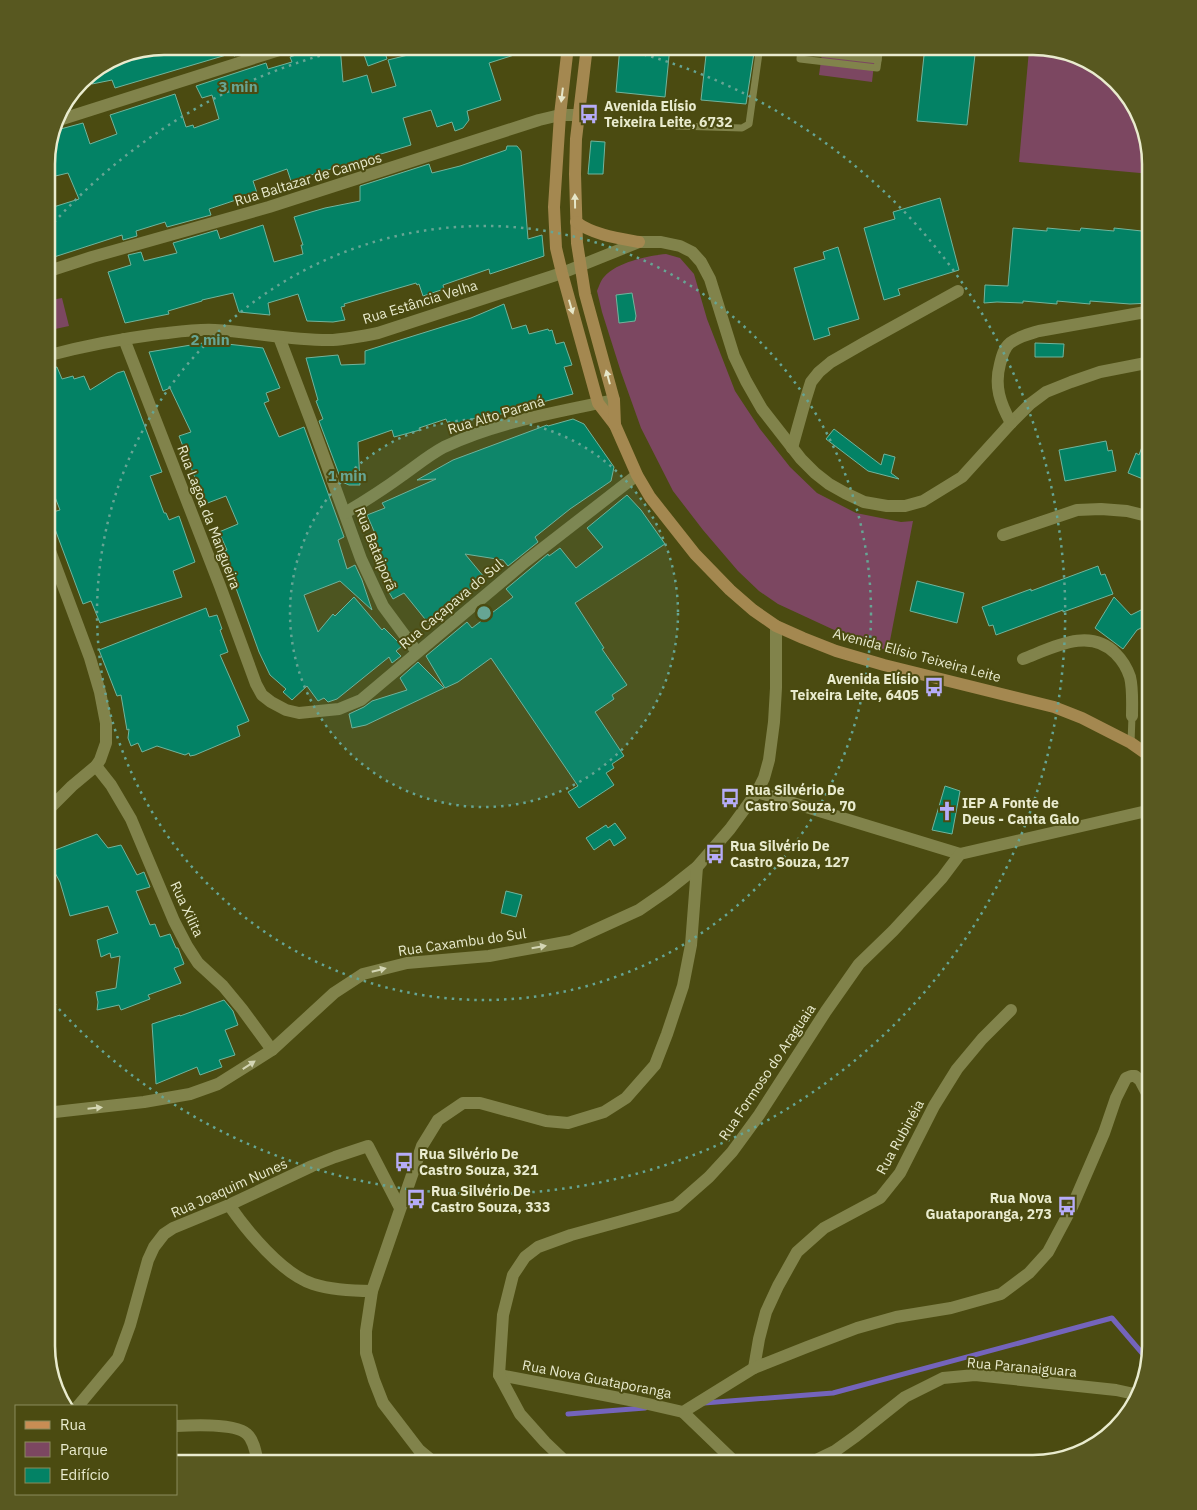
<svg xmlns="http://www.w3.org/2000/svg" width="1197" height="1510" font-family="'IBM Plex Sans',sans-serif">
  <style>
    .green { fill: #7c4761 }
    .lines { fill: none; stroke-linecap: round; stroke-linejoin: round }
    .stream { stroke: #7464bc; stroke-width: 5 }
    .building { fill: #038265; stroke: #71b49c }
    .service { stroke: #81834b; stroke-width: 7 }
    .minor { stroke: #81834b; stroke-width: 12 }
    .secondary { stroke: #a48850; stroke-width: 12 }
    .primary { stroke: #c88d54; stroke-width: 12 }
    .oneway { fill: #e6e6c8 }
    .oneway2 { fill: #d4d6b4 }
    .ring { fill: none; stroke: #66a594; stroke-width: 2.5; stroke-dasharray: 2.5 5 }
    .labels { text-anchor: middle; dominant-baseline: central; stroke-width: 4; stroke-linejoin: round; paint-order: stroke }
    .poi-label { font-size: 14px; font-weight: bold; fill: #e9ebce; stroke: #4b4b11; text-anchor: start }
    .street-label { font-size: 14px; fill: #e9ebce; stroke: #4b4b11 }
    .rim { fill: none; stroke: #e9ebce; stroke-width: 2.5 }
    .centre { fill: #66a594; stroke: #4b4b11; stroke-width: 2.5 }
    .ring-label { font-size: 15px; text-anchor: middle; font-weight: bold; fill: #66a594; stroke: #4b4b11; stroke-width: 4; stroke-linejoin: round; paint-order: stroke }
  </style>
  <rect width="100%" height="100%" fill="#4b4b11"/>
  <g class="green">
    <path d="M823,46H876L872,82L819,75Z"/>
    <path d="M1029,50L1062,53L1092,62L1131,98L1151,164V174L1019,162Z"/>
    <path d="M666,254L680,258L694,274L707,319L735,391L760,429L790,467L817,493L856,513L901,522L913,521L888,651L832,629L778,604L759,591L738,571L703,530L673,491L641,428L621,372L602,312L597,291C599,286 601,280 604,277C617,262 647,256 666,254Z"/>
    <path d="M62,298L69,326L46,331V301Z"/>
  </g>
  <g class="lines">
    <g class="stream">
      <path d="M704,1403L833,1393L1112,1318L1148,1360"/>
      <path d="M568,1414L645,1408"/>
    </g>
  </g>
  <g class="building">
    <path d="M164,46H261V47L234,56L233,53L115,88L112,80L92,84L89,74L119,55Z"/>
    <path d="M322,46H340L343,82L367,75L372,93L396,86L388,60L412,54L410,46H533V49L489,63L501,100L467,111L469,120L463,128L455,131L452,122L437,127L431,110L403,118L411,145L291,181L287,169L253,181L257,193L209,209L211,215L167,227L165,222L136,231L137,236L123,240L122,235L51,258L46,246L47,209L79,199L68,173L47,178V156L53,131L83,123L90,144L117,134L110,115L175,94L186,127L193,125L194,128L219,119L212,95L202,98L196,86L266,63L268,69L292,62L290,57Z"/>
    <path d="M361,46H383L387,59L368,66Z"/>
    <path d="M620,46H670L665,97L616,92Z"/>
    <path d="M707,46H755L746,104L701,100Z"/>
    <path d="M925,46H976L967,125L917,121Z"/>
    <path d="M591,141L605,142L603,174H588Z"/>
    <path d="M507,146H517L521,151L528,239L542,235L544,256L490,274L489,269L443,285L444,289L423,296L419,284L417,285L416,283L344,304L345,306L341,307L345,320L333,322L307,321L298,294L268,303L270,315L239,312L233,293L202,300V301L168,311L169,314L125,323L108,272L131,265L128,255L141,252L144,261L177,253L173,243L217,230L220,239L263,225L274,262L303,254L301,245H303L294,217L325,208L360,201V186L429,164L432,173L460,166L506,150Z"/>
    <path d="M940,198L959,270L898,289L900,295L884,300L864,228L895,219L893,212Z"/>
    <path d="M1013,228L1047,231V228L1080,231L1081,228L1114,231V228L1151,232V303L1130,304L1090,301V304L1057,301V304L1023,301V303L997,302L984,303L985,285L1008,286Z"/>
    <path d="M838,247L859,319L828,328L830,335L814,340L794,268L825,259L823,252Z"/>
    <path d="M632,293L636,316L635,321L619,323L616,295Z"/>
    <path d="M504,304L512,329L526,325L529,334L548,329L549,331L552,330L556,344L564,342L572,365L564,367L573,394L531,405L533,407L487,417L486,415L449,426L446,419L419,428L420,430L394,437L392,430L358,442L360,485H349L342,482L319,421L323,419L316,401L318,400L306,358L338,355L341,365L365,364V351L471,318Z"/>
    <path d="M209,342L263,348L280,388L266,393L269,401L264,403L279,437L304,427L344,537L338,540L347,569L355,565L362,580L372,610L340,581L304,595L318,632L333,614L335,616L354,597L382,630L384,628L402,646L396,651L401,656L392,663L389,657L337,699L328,702L324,698L318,701L307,686L292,700L283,692L286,689L270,675L259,652L223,552L227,550L219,532L238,524L226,496L205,504L179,436L191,432L170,388L163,391L149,352Z"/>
    <path d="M1035,343L1064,344L1063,357H1035Z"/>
    <path d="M57,367L62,379L73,376L74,379L84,376L90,390L117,373L124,371L162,472L150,476L164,513H166L169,520L179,516L195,562L173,571L182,597L100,623L91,601L83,604L49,513L60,510L50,484L46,485V369Z"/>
    <path d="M573,419L584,424L614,467L611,481L570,509L535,537L538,542L508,566L503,560L465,554L484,577L429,624L404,593L393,599L387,589L395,584L382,565L381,566L369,541L377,538L367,515L385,508L382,503L436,479L417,480L453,460L547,425L548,426Z"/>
    <path d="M1149,428H1151V473L1146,471L1143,479L1128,473L1136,453L1139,455Z"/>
    <path d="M834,429L881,465L884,454L895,457L891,473L899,479L868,471L826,439Z"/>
    <path d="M1106,441L1108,451L1112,450L1116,471L1065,481L1059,450Z"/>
    <path d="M627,495L641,510L665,544L575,603L604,648L602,649L627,685L612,695L614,699L595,712L624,756L612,764L614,768L606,773L614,785L579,808L568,792L578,786L491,658L458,682L445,688L426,656L467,622L472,628L513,597L506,589L548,554L549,556L560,548L576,568L603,547L587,528Z"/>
    <path d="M1098,566L1101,575L1105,574L1113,594L1063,612V610L996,635L993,625L989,626L982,607L1031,589V591Z"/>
    <path d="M917,581L964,593L957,623L910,611Z"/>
    <path d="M1114,597L1131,615L1151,605V623L1137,630L1123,649L1095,628Z"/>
    <path d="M206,608L209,617L217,615L222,629L220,630L228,652L220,655L249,721L237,726L240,736L195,755L190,756L189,753L185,755L157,746L142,752L138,743L131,746L128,738L129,729L127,730L121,695L117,696L99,650Z"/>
    <path d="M418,662L444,688L366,725L352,728L349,714L364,707L372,701L407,690L400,678Z"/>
    <path d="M945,786L960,791L952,834L932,830Z"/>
    <path d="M615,823L626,838L614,846L610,839L594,850L586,838L606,825L608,828Z"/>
    <path d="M97,834L108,848L121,845L137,875L144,872L150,887L136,891L150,925L155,924L160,937L170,934L176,948H178L184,964L174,968L181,983L148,995L150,999L121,1010L119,1005L97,1010L98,1002L96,992L116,988L120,956L111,958L110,953L101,957L97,940L118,933L108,906L70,916L60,882L48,860L50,852Z"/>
    <path d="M506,891L522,895L516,917L501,913Z"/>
    <path d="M224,1000L233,1011L238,1025L225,1030L235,1055L219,1060L222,1067L200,1075L197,1067L156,1084L152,1024L180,1015V1016Z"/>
  </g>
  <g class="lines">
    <g class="service">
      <path d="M801,46L800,59L877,68L880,46"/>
      <path d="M849,46L879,50"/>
      <path d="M801,51L878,60"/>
      <path d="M677,126L742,128L749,124L760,46"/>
      <path d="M1131,743L1132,716"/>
    </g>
    <g class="minor">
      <path d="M56,121L292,46"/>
      <path d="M46,272L92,257L269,207L539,120L560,115H578"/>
      <path d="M279,337L312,424L361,559L383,606L417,652"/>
      <path d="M124,339L220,586L256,684L262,695L271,702L286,710L299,713L339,709L361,700L525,562L637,475"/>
      <path d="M46,356C83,346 120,339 158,334C177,332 196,329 215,330C254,332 293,341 333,340C348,339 363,336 378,333L562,273L639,242H661L680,246L692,252L701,262L710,279L734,356L746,381L762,409L801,459L815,473L829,484L845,493L864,502L887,506H905L923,501L962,477L1011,423L1030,404L1046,392L1071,382L1100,372L1151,362"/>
      <path d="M1011,423C1000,403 994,386 1000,364C1002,356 1004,348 1010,343C1019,336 1029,334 1039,331L1151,311"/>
      <path d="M792,448L806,398L811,382L819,372L831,362L864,343L958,291"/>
      <path d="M345,513C365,501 384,489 403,475C416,466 429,455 444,447C497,422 557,412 614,400"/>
      <path d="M1003,535L1077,510L1101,509L1127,511L1151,517"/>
      <path d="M1023,659C1052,648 1090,626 1116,654C1123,661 1127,668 1130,677C1133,689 1132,704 1132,716"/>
      <path d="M96,766L111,785L131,819L174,921L187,946L198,963L223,986L242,1009L272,1050"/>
      <path d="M757,792L960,854L1151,810"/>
      <path d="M46,812L72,786L96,766L100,760L106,743V723L100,692L90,658L46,540"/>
      <path d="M46,1113L144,1102L190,1094L218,1084L272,1050L334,993L363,974L407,963L489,956L571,941L639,910L668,890L697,867L730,829L757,792L764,778L769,760L774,722L776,688V626"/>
      <path d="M229,1205C247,1231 282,1274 313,1284C332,1290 352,1291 372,1291"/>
      <path d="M754,1368L759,1339L766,1312L778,1286L797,1252L824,1228L880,1198L900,1173L934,1106L957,1069L982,1039L1011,1010"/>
      <path d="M499,1375L635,1401L683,1412L754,1368L807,1347L857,1328L896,1317L951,1308L1001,1294L1029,1273L1048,1252L1072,1207L1104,1133L1116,1098L1126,1078L1131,1076H1135L1140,1080L1151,1101"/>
      <path d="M78,1406L118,1358L130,1325L148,1260L154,1247L164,1234L173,1228L229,1205L312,1166L335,1157L368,1146L400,1208"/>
      <path d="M683,1412L737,1464"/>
      <path d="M176,1426C192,1425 236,1423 247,1434C254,1440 256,1454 258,1463"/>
      <path d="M436,1464L419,1450L383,1403L374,1380L366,1353V1331L372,1291L422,1146L438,1120L463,1103H480L546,1121L568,1123L604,1112L626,1098L655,1065L667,1034L683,986L691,945L697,867"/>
      <path d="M568,1464L545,1442L520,1414L499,1375L503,1315L513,1275L525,1257L538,1247L571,1235L676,1206L709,1177L732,1152L759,1115L826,1011L859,964L893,931L942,878L960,854"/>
      <path d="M808,1464L835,1451L856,1436L905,1397L943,1378L975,1375L1116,1390L1139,1395"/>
    </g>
    <g class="secondary">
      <path d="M568,46L560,115L554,207L556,248L562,273L598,403L615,425L637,475L650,497L695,554L730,590L753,610L776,626L803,638L836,651L884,665L1054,707L1082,718L1131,743L1151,757"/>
      <path d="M587,46L576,139L575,174L577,243L585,294L614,400L615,425"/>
      <path d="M576,222C594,235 617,238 639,242"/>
    </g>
    <path class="primary" d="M46,973L48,947L46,939"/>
  </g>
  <defs><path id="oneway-solid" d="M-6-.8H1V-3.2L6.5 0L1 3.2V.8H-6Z" transform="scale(1.25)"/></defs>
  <g class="oneway">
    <use href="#oneway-solid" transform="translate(562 95) rotate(97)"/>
    <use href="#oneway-solid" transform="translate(575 201) rotate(-91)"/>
    <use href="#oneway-solid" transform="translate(571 307) rotate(74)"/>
    <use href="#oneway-solid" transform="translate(608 377) rotate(-105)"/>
  </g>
  <g class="oneway2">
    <use href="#oneway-solid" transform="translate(539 947) rotate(-10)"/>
    <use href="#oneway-solid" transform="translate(379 970) rotate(-14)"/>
    <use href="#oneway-solid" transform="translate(249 1065) rotate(-33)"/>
    <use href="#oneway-solid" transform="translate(95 1108) rotate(-6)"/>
  </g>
  <circle cx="484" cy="613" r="194" fill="#66a594" fill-opacity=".12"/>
  <g class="ring">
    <circle cx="484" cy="613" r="194"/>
    <circle cx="484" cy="613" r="387"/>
    <path d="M49 228A581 581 0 0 1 353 47M615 47A581 581 0 1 1 49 998"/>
  </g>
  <defs>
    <symbol id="bus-bare" viewBox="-9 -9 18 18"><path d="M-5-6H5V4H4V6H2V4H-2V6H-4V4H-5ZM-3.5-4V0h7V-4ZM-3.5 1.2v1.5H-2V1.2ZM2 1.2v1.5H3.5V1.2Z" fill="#b6acf8" stroke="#4b4b11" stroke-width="2.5" paint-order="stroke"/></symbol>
    <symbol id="church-bare" viewBox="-9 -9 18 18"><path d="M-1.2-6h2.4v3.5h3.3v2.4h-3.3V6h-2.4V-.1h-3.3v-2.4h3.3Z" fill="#b6acf8" stroke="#4b4b11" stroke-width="2.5" paint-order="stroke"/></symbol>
  </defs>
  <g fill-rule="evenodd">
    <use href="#bus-bare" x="575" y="100" width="28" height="28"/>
    <use href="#bus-bare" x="920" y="673" width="28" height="28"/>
    <use href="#bus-bare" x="716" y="784" width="28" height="28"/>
    <use href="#church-bare" x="933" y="797" width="28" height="28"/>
    <use href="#bus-bare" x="701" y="840" width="28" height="28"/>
    <use href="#bus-bare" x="390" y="1148" width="28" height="28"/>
    <use href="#bus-bare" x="402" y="1185" width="28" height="28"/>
    <use href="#bus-bare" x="1053" y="1192" width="28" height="28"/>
  </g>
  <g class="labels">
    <g class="poi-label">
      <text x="604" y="106">Avenida Elísio<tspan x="604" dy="16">Teixeira Leite, 6732</tspan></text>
      <text x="919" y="679" text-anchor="end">Avenida Elísio<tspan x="919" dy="16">Teixeira Leite, 6405</tspan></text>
      <text x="745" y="790">Rua Silvério De<tspan x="745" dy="16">Castro Souza, 70</tspan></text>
      <text x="962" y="803">IEP A Fonte de<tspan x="962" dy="16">Deus - Canta Galo</tspan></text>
      <text x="730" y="846">Rua Silvério De<tspan x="730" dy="16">Castro Souza, 127</tspan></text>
      <text x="419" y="1154">Rua Silvério De<tspan x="419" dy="16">Castro Souza, 321</tspan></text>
      <text x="431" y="1191">Rua Silvério De<tspan x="431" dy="16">Castro Souza, 333</tspan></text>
      <text x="1052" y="1198" text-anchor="end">Rua Nova<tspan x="1052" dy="16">Guataporanga, 273</tspan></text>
    </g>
    <g class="street-label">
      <text transform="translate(308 179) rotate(-17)">Rua Baltazar de Campos</text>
      <text transform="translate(420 302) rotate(-17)">Rua Estância Velha</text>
      <text transform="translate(496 415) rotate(-17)">Rua Alto Paraná</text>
      <text transform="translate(209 517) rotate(69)">Rua Lagoa da Mangueira</text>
      <text transform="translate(376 549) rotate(68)">Rua Bataiporã</text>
      <text transform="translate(451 604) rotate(-40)">Rua Caçapava do Sul</text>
      <text transform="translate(917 655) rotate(15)">Avenida Elísio Teixeira Leite</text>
      <text transform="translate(187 909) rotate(65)">Rua Xilita</text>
      <text transform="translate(462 942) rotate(-8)">Rua Caxambu do Sul</text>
      <text transform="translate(767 1072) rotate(-56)">Rua Formoso do Araguaia</text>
      <text transform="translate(900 1137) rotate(-61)">Rua Rubinéia</text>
      <text transform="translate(229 1188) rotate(-24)">Rua Joaquim Nunes</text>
      <text transform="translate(1022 1367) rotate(5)">Rua Paranaiguara</text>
      <text transform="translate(597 1379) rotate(11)">Rua Nova Guataporanga</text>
    </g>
  </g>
  <path d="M0 0H1197V1510H0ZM164 55H1033A109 109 0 0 1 1142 164V1346A109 109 0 0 1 1033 1455H164A109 109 0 0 1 55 1346V164A109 109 0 0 1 164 55Z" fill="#585820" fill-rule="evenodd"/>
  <path class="rim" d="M164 55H1033A109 109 0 0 1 1142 164V1346A109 109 0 0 1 1033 1455H164A109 109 0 0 1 55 1346V164A109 109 0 0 1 164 55Z"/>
  <circle cx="484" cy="613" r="8" class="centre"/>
  <g class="ring-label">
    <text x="238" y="92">3 min</text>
    <text x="210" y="345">2 min</text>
    <text x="347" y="481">1 min</text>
  </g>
  <rect x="15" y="1405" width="162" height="90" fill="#4b4b11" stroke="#8a8b5d"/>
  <rect x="25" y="1421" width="25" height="8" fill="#c88d54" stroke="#8a8b5d"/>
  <text x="60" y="1430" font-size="15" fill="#e9ebce">Rua</text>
  <rect x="25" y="1442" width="25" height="15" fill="#7c4761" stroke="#8a8b5d"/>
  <text x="60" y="1455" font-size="15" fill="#e9ebce">Parque</text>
  <rect x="25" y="1468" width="25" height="15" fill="#038265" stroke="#8a8b5d"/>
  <text x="60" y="1480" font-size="15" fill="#e9ebce">Edifício</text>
</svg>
